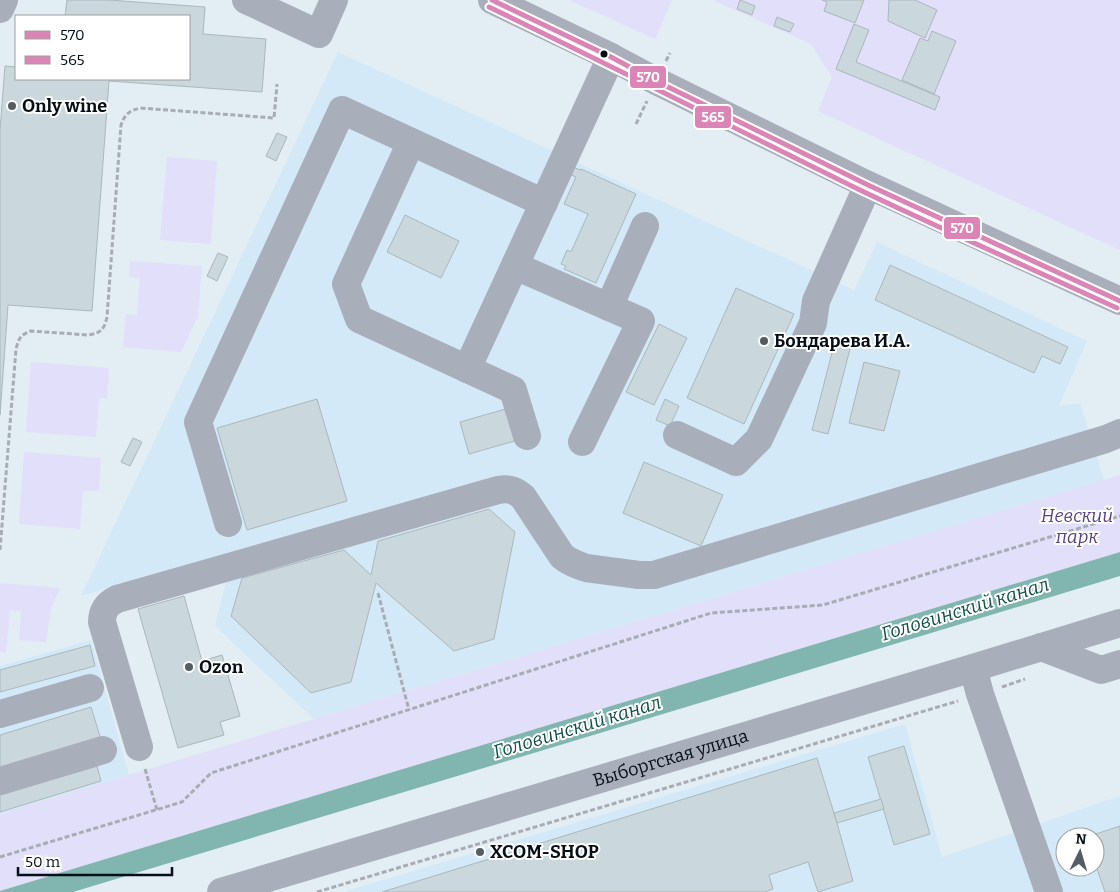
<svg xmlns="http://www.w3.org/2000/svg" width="1120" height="892" font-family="Bitter,serif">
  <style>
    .built { fill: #d4e9f8; fill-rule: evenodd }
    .green { fill: #e1dff9 }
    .water { fill: #80b6af }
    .building { fill: #cad7dc; stroke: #aab7bb }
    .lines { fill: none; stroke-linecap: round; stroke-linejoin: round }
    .path { stroke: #a7acb5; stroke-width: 3; stroke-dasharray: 5 2.5; stroke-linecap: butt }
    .minor { stroke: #a9aebb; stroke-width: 28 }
    .bus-1-casing { stroke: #fff; stroke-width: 9 }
    .bus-2-casing { stroke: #fff; stroke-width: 9 }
    .bus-1 { stroke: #da85b6; stroke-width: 5 }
    .bus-2 { stroke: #da85b6; stroke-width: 5 }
    .bus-dot { fill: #050f17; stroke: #fff; stroke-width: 2 }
    .poi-dot { fill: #535d64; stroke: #fff; stroke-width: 2 }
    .labels { text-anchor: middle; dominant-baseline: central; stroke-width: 4; stroke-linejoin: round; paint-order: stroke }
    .poi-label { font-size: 18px; font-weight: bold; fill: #050f17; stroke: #fff; text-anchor: start }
    .park-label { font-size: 18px; font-style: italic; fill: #563f7f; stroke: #fff }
    .street-label { font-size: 18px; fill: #050f17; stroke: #fff }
    .water-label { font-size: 19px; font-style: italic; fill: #105048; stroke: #fff }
    .line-badge { stroke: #fff; stroke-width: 2 }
    .badge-label { font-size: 14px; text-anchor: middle; font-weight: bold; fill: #fff }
  </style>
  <rect width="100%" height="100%" fill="#e3edf4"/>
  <g class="built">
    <path d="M338,52L854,290L877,242L1087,341L1059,406L1080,403L1104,480L314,719L215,626L233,553L81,596Z"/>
    <path d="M91,640L129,775L0,814V666Z"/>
    <path d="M905,724L942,857L1120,796V892H343ZM1065,837H1095V867H1065Z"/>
  </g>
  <g class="green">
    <path d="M569,0H672L655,39Z"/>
    <path d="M713,0H1120V250L818,111L832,77L811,44Z"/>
    <path d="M167,157L217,161L211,244L160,240Z"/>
    <path d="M130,261L202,266L198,316L181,352L123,347L126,314L137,315L140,278L129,277Z"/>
    <path d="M31,362L109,368L107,398H99L96,437L26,432Z"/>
    <path d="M24,452L101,458L99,491H83L80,529L19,524Z"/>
    <path d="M1120,475V552L0,891V814Z"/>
    <path d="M0,583L60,588L51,608L46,642L19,640L21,611L10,610L6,653L0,652Z"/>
  </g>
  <path class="water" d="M1120,552V576L73,892H0V891Z"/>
  <g class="building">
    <path d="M67,0H109L205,7L203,34L266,39L262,92L109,81L92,311L8,305L0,415V130L5,66L16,67V79H189V16H65Z"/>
    <path d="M740,0L755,6L752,15L737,9Z"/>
    <path d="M822,0H864L855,23L824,11L827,2Z"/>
    <path d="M889,0H915L937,10L925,38L888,21Z"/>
    <path d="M777,17L794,24L790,32L774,26Z"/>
    <path d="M854,24L869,30L856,62L940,97L935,110L836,69Z"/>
    <path d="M932,31L956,41L934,94L902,80L920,38L928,41Z"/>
    <path d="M277,133L287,137L276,161L266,156Z"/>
    <path d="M571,166L580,170L581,169L636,194L596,283L564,269L566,266L561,264L567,250L571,252L588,214L564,204L576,177L567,173Z"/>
    <path d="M405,215L459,241L441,278L387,252Z"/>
    <path d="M218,253L228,257L217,281L207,276Z"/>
    <path d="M890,265L1068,347L1060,364L1042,356L1034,373L875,300Z"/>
    <path d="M736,288L794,314L744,424L687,398Z"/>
    <path d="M659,324L687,338L654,405L626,392Z"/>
    <path d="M835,341L851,345L828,434L812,430Z"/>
    <path d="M864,362L900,371L884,431L849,423Z"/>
    <path d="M317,399L347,501L247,530L217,428Z"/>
    <path d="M665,399L679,406L670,426L656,420Z"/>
    <path d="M509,408L518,440L469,454L460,422Z"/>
    <path d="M133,438L142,442L130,466L121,462Z"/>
    <path d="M644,462L723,495L701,546L623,513Z"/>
    <path d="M489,509L515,532L494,639L454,651L376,583L351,682L311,693L231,616L242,578L344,550L371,575L378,541Z"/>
    <path d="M184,596L202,661L222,655L240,716L220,722L224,735L178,748L138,609Z"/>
    <path d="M90,645L95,666L0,692V670Z"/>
    <path d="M91,707L102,743L0,773V735Z"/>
    <path d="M904,746L930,834L894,845L868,757Z"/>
    <path d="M817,758L837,823L853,881L818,892L808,862L769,875L773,889L764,892H382Z"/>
    <path d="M97,766L101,781L0,812V795Z"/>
    <path d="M881,799L884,809L837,823L834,813Z"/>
    <path d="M1120,826V892H1105L1095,863V837H1087Z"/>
  </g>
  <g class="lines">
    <g class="path">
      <path d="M666,61L670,53"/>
      <path d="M636,124L647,101"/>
      <path d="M0,550L16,349C19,338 20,335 31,331L88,335C101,333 104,330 107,317L121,125C125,114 129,111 140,108L274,118L277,84"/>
      <path d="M378,593L409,710"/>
      <path d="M1002,687L1025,679"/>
      <path d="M145,769L157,810"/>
      <path d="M0,857L182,802L211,773L711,613L823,605L1120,516"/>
      <path d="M317,892L958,701"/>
    </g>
    <g class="minor">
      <path d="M246,0L319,34L334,0"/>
      <path d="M492,0L611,57L656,81L868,185L1120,301"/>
      <path d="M0,9L4,0"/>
      <path d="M411,142L346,284L359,319L513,390L527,436"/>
      <path d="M515,266L641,321L582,442"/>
      <path d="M609,307L645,226"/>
      <path d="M467,369L611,57"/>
      <path d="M677,435L736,462L759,439L813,323L816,301L868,185"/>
      <path d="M228,523L198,422L342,110L544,203"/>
      <path d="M1041,647L1101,670L1120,664"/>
      <path d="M973,668L980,694L1049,892"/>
      <path d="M0,714L90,688"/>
      <path d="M139,747L102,622C102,610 107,604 117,599L498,490C509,488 515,490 523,497L562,556C569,562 577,565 586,568L639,575H654L1106,439L1120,433"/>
      <path d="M0,781L103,750"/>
      <path id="s1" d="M221,892L973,668L1120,623"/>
    </g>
    <defs>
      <path id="bus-1" d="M492,0L611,57L656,81L868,185L1120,301"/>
      <path id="bus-2" d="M489,7C614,67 738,130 862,191C946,231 1032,269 1117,308"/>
    </defs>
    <use href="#bus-1" class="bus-1-casing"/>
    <use href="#bus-2" class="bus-2-casing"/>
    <use href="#bus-1" class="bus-1"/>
    <use href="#bus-2" class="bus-2"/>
  </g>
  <circle class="bus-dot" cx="604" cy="54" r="4.5"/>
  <g class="poi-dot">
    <circle cx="12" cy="106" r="5"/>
    <circle cx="764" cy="341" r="5"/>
    <circle cx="189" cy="667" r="5"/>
    <circle cx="480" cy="852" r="5"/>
  </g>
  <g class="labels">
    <g class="poi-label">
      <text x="22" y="106">Only wine</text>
      <text x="774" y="341">Бондарева И.А.</text>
      <text x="199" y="667">Ozon</text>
      <text x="490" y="852">XCOM-SHOP</text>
    </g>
    <g class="park-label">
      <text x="1077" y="516">Невский<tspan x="1077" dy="21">парк</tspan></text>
    </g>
    <g class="street-label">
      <text stroke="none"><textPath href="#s1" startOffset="469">Выборгская улица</textPath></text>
    </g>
    <g class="water-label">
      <text transform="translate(965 609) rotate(-17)">Головинский канал</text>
      <text transform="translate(577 727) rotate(-17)">Головинский канал</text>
    </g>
  </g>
  <g class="line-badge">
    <rect x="629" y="65" width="38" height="24" rx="5" fill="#da85b6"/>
    <rect x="694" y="105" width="38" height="24" rx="5" fill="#da85b6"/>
    <rect x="943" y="216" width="38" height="24" rx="5" fill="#da85b6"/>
  </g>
  <g class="badge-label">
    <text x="648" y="82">570</text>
    <text x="713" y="122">565</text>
    <text x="962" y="233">570</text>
  </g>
  <rect x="15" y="15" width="175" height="65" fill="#ffffff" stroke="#9b9fa2"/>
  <rect x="25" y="31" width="25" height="8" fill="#da85b6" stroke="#9b9fa2"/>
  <text x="60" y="40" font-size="15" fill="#050f17">570</text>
  <rect x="25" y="56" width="25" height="8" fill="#da85b6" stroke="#9b9fa2"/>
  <text x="60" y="65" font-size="15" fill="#050f17">565</text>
  <g transform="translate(1080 852) rotate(5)"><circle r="24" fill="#ffffff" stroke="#9b9fa2"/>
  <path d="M0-4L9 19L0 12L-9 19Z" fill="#535d64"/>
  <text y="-8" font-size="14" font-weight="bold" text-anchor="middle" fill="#050f17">N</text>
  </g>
  <path d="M18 867v8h154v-8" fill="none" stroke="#050f17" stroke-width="2.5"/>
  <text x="25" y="867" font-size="15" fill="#050f17" stroke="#ffffff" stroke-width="4" paint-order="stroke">50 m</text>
</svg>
